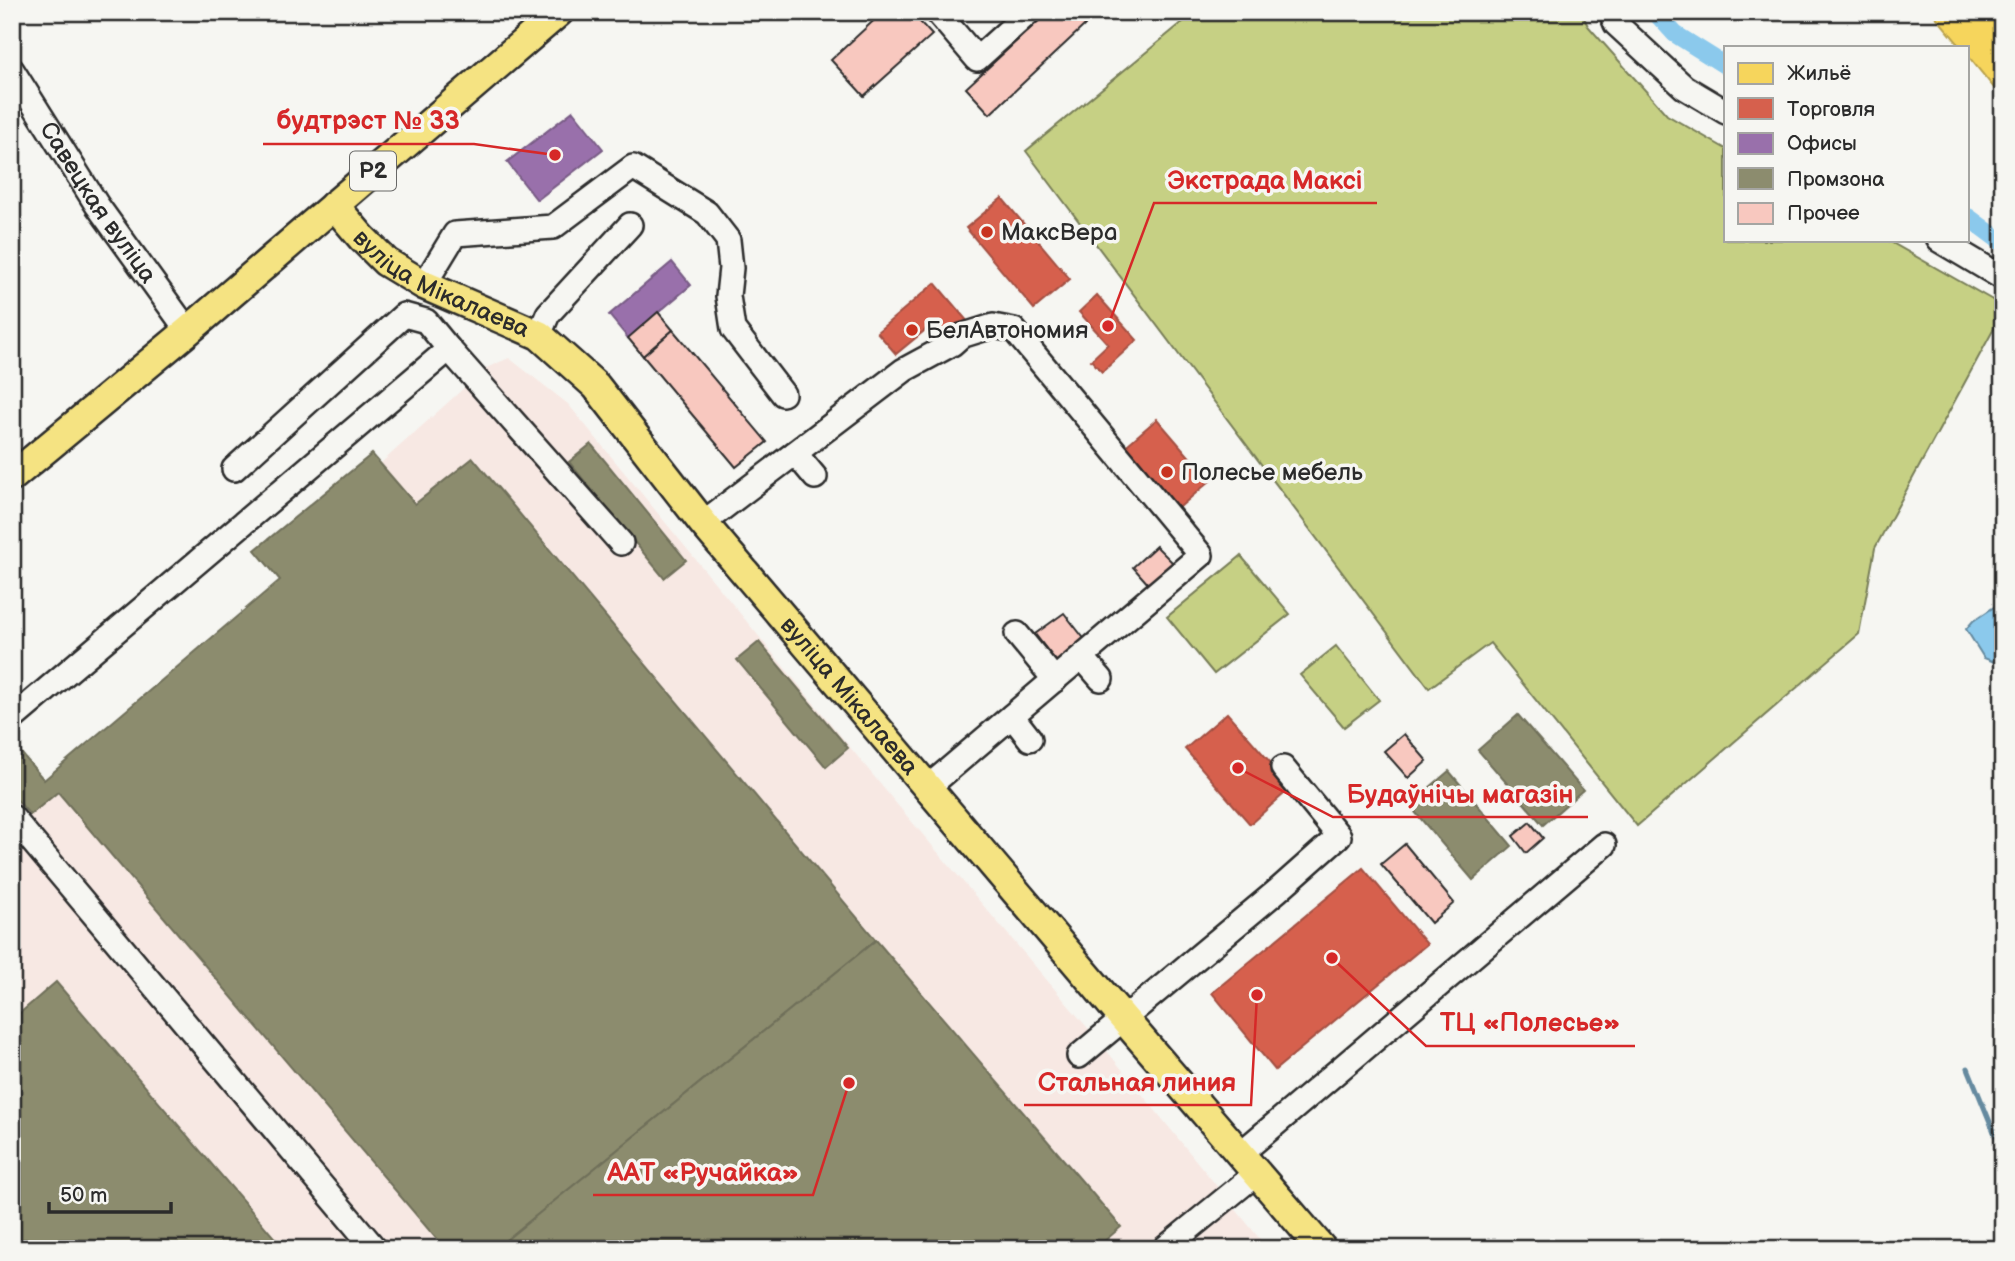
<svg xmlns="http://www.w3.org/2000/svg" width="2015" height="1261" font-family="'Balsamiq Sans',sans-serif">
  <style>
    .built { fill: #f7e8e3 }
    .green { fill: #c6d084; stroke: #787e58; stroke-width: 2 }
    .water { fill: #8bc9ec; stroke: #658a9f; stroke-width: 2 }
    .homes { fill: #f6d55c; stroke: #b9a24d; stroke-width: 2 }
    .shops { fill: #d6604d; stroke: #a35043; stroke-width: 2 }
    .offices { fill: #9970ab; stroke: #785b85; stroke-width: 2 }
    .industry { fill: #8c8c6e; stroke: #6f6f5a; stroke-width: 2 }
    .lines { fill: none; stroke-linecap: round; stroke-linejoin: round }
    .stream { stroke: #658a9f; stroke-width: 5 }
    .canal { stroke: #8bc9ec; stroke-width: 18 }
    .building { fill: #f8c8bf; stroke: #2b2b2b; stroke-width: 2 }
    .minor-casing { stroke: #2b2b2b; stroke-width: 28 }
    .major-casing { stroke: #2b2b2b; stroke-width: 33 }
    .minor { stroke: #f6f6f2; stroke-width: 23 }
    .major { stroke: #f5e382; stroke-width: 28 }
    .poi-dot { fill: #c8321e; stroke: #f6f6f2; stroke-width: 2.5 }
    .labels { text-anchor: middle; dominant-baseline: central; stroke-width: 7; stroke-linejoin: round; paint-order: stroke }
    .shield { fill: #f6f6f2; stroke: #686867; stroke-width: 2 }
    .shield-label { font-size: 23px; font-weight: bold; fill: #2b2b2b }
    .street-label { font-size: 24px; fill: #2b2b2b; stroke: #f6f6f2 }
    .poi-label { font-size: 24px; fill: #2b2b2b; stroke: #f6f6f2; text-anchor: start }
    .leader { fill: none; stroke: #d62828; stroke-width: 2.5 }
    .callout-dot { fill: #d62828; stroke: #f6f6f2; stroke-width: 2.5 }
    .callout-label { font-size: 26px; text-anchor: middle; font-weight: bold; fill: #d62828; stroke: #f6f6f2; stroke-width: 7; stroke-linejoin: round; paint-order: stroke }
  </style>
  <rect width="100%" height="100%" fill="#f6f6f2"/>
  <filter id="ink" filterUnits="userSpaceOnUse"><feTurbulence type="fractalNoise" baseFrequency=".0143" numOctaves="2"/><feDisplacementMap in="SourceGraphic" scale="14" xChannelSelector="R" yChannelSelector="G"/><feConvolveMatrix kernelMatrix="1 2 1 2 8 2 1 2 1" color-interpolation-filters="sRGB"/></filter>
  <g filter="url(#ink)">
    <path class="built" d="M509,358L568,404L895,802L1098,1040L1268,1249H12V804L17,800L12,742L44,780L280,580L255,550L372,454L381,463L486,368Z"/>
    <g class="green">
      <path d="M1195,12H1581L1588,26L1667,115L1726,149V240H1887L2003,306V312L1875,548L1859,634L1637,826L1490,643L1429,688L1026,151Z"/>
      <path d="M1241,556L1290,614L1214,674L1167,617Z"/>
      <path d="M1336,646L1379,700L1344,727L1300,675Z"/>
    </g>
    <path class="water" d="M2003,601V657L1997,663L1984,658L1966,629L1973,621Z"/>
    <path class="homes" d="M1932,12H1987L2003,32V99L1968,56V47H1961Z"/>
    <g class="shops">
      <path d="M1002,198L1070,279L1034,309L966,228Z"/>
      <path d="M935,283L968,322L943,343L929,327L896,354L877,332Z"/>
      <path d="M1097,295L1137,340L1102,372L1091,360L1108,344L1079,312Z"/>
      <path d="M1157,419L1210,481L1174,512L1121,450Z"/>
      <path d="M1227,713L1292,787L1250,824L1185,749Z"/>
      <path d="M1363,868L1427,944L1275,1070L1212,993Z"/>
    </g>
    <g class="offices">
      <path d="M573,111L603,149L537,200L507,162Z"/>
      <path d="M672,262L691,285L628,338L609,315Z"/>
    </g>
    <g class="industry">
      <path d="M591,444L686,560L664,578L569,462Z"/>
      <path d="M372,454L415,504L473,458L876,940L495,1249H445L58,792L30,815L12,794V742L44,780L280,580L255,550Z"/>
      <path d="M759,642L848,748L826,767L737,660Z"/>
      <path d="M1518,715L1583,790L1543,825L1478,750Z"/>
      <path d="M1449,771L1512,846L1473,880L1409,805Z"/>
      <path d="M876,940L1121,1227L1095,1249H495Z"/>
      <path d="M56,982L284,1249H12V1020Z"/>
    </g>
    <g class="lines">
      <path class="stream" d="M1968,1068L2003,1154"/>
      <g class="canal">
        <path d="M1655,12L1675,34L1726,66"/>
        <path d="M1968,217L2003,243"/>
      </g>
    </g>
    <g class="building">
      <path d="M883,12H911L932,35L864,96L831,60Z"/>
      <path d="M1048,12H1099L990,114L966,88Z"/>
      <path d="M658,312L673,330L643,356L628,338Z"/>
      <path d="M673,330L767,442L736,467L643,356Z"/>
      <path d="M1156,546L1173,563L1149,585L1133,567Z"/>
      <path d="M1064,613L1086,641L1057,663L1035,634Z"/>
      <path d="M1404,734L1427,761L1408,778L1384,751Z"/>
      <path d="M1530,822L1543,838L1526,853L1513,836Z"/>
      <path d="M1405,844L1454,903L1431,923L1381,864Z"/>
    </g>
    <g class="lines">
      <defs>
        <g id="minor">
          <path d="M937,12L977,59L1029,12"/>
          <path d="M1611,12L1616,24L1684,87L1726,112"/>
          <path id="s1" d="M12,70L97,205L188,331"/>
          <path d="M1939,240L2003,278"/>
          <path d="M424,285L455,234L553,227L633,167L707,213L728,240L731,268L728,296L733,329L783,394"/>
          <path d="M539,335L548,314L630,225"/>
          <path d="M449,349L621,543"/>
          <path d="M795,453L815,477"/>
          <path d="M703,523L904,370L952,344L961,336L993,326L1014,330L1201,555L927,788"/>
          <path d="M1017,634L1055,680"/>
          <path d="M1082,657L1101,679"/>
          <path d="M1012,716L1030,739"/>
          <path d="M12,719L449,349L426,321L404,315L234,469"/>
          <path d="M12,817L375,1249"/>
          <path d="M1079,1056L1277,891L1339,836L1283,768"/>
          <path d="M1240,1154L1604,845"/>
          <path d="M1164,1249L1257,1173"/>
        </g>
        <g id="major">
          <path id="s2" d="M334,205L362,238L386,262L424,285L539,335L596,386L703,523L1123,1018L1322,1249"/>
          <path d="M12,477L188,331L559,12"/>
        </g>
      </defs>
      <use href="#minor" class="minor-casing"/>
      <use href="#major" class="major-casing"/>
      <use href="#minor" class="minor"/>
      <use href="#major" class="major"/>
    </g>
  </g>
  <g class="poi-dot">
    <circle cx="987" cy="232" r="7"/>
    <circle cx="912" cy="330" r="7"/>
    <circle cx="1167" cy="472" r="7"/>
  </g>
  <g class="labels">
    <rect class="shield" x="350" y="151.5" width="46" height="39" rx="5"/>
    <g class="shield-label">
      <text x="373" y="171">Р2</text>
    </g>
    <g class="street-label">
      <text stroke="none"><textPath href="#s1" startOffset="158">Савецкая вуліца</textPath></text>
      <text stroke="none"><textPath href="#s2" startOffset="136">вуліца Мікалаева</textPath></text>
      <text stroke="none"><textPath href="#s2" startOffset="724">вуліца Мікалаева</textPath></text>
    </g>
    <g class="poi-label">
      <text x="1001" y="232">МаксBepa</text>
      <text x="926" y="330">БелАвтономия</text>
      <text x="1181" y="472">Полесье мебель</text>
    </g>
  </g>
  <path class="leader" d="M555 155L474 144H263M1108 326L1154 203H1377M1238 768L1333 817H1588M1332 958L1426 1046H1635M1257 995L1251 1105H1024M849 1083L813 1195H593"/>
  <g class="callout-dot">
    <circle cx="555" cy="155" r="7"/>
    <circle cx="1108" cy="326" r="7"/>
    <circle cx="1238" cy="768" r="7"/>
    <circle cx="1332" cy="958" r="7"/>
    <circle cx="1257" cy="995" r="7"/>
    <circle cx="849" cy="1083" r="7"/>
  </g>
  <g class="callout-label">
    <text x="368" y="129">будтрэст № 33</text>
    <text x="1265" y="189">Экстрада Максі</text>
    <text x="1460" y="803">Будаўнічы магазін</text>
    <text x="1530" y="1031">ТЦ «Полесье»</text>
    <text x="1137" y="1091">Стальная линия</text>
    <text x="703" y="1181">ААТ «Ручайка»</text>
  </g>
  <rect width="2015" height="1261" fill="none" stroke="#f6f6f2" stroke-width="42"/>
  <rect x="21" y="21" width="1973" height="1219" fill="none" stroke="#2b2b2b" stroke-width="2.5" filter="url(#ink)"/>
  <rect x="1724" y="46" width="245" height="196" fill="#f6f6f2" stroke="#a5a5a2" stroke-width="2"/>
  <rect x="1738" y="63" width="35" height="21" fill="#f6d55c" stroke="#a5a5a2" stroke-width="2"/>
  <text x="1787" y="80" font-size="21" fill="#2b2b2b">Жильё</text>
  <rect x="1738" y="98" width="35" height="21" fill="#d6604d" stroke="#a5a5a2" stroke-width="2"/>
  <text x="1787" y="116" font-size="21" fill="#2b2b2b">Торговля</text>
  <rect x="1738" y="133" width="35" height="21" fill="#9970ab" stroke="#a5a5a2" stroke-width="2"/>
  <text x="1787" y="150" font-size="21" fill="#2b2b2b">Офисы</text>
  <rect x="1738" y="168" width="35" height="21" fill="#8c8c6e" stroke="#a5a5a2" stroke-width="2"/>
  <text x="1787" y="186" font-size="21" fill="#2b2b2b">Промзона</text>
  <rect x="1738" y="203" width="35" height="21" fill="#f8c8bf" stroke="#a5a5a2" stroke-width="2"/>
  <text x="1787" y="220" font-size="21" fill="#2b2b2b">Прочее</text>
  <path d="M49 1202v10h122v-10" fill="none" stroke="#2b2b2b" stroke-width="3.5"/>
  <text x="60" y="1202" font-size="21" fill="#2b2b2b" stroke="#f6f6f2" stroke-width="5" paint-order="stroke">50 m</text>
</svg>
